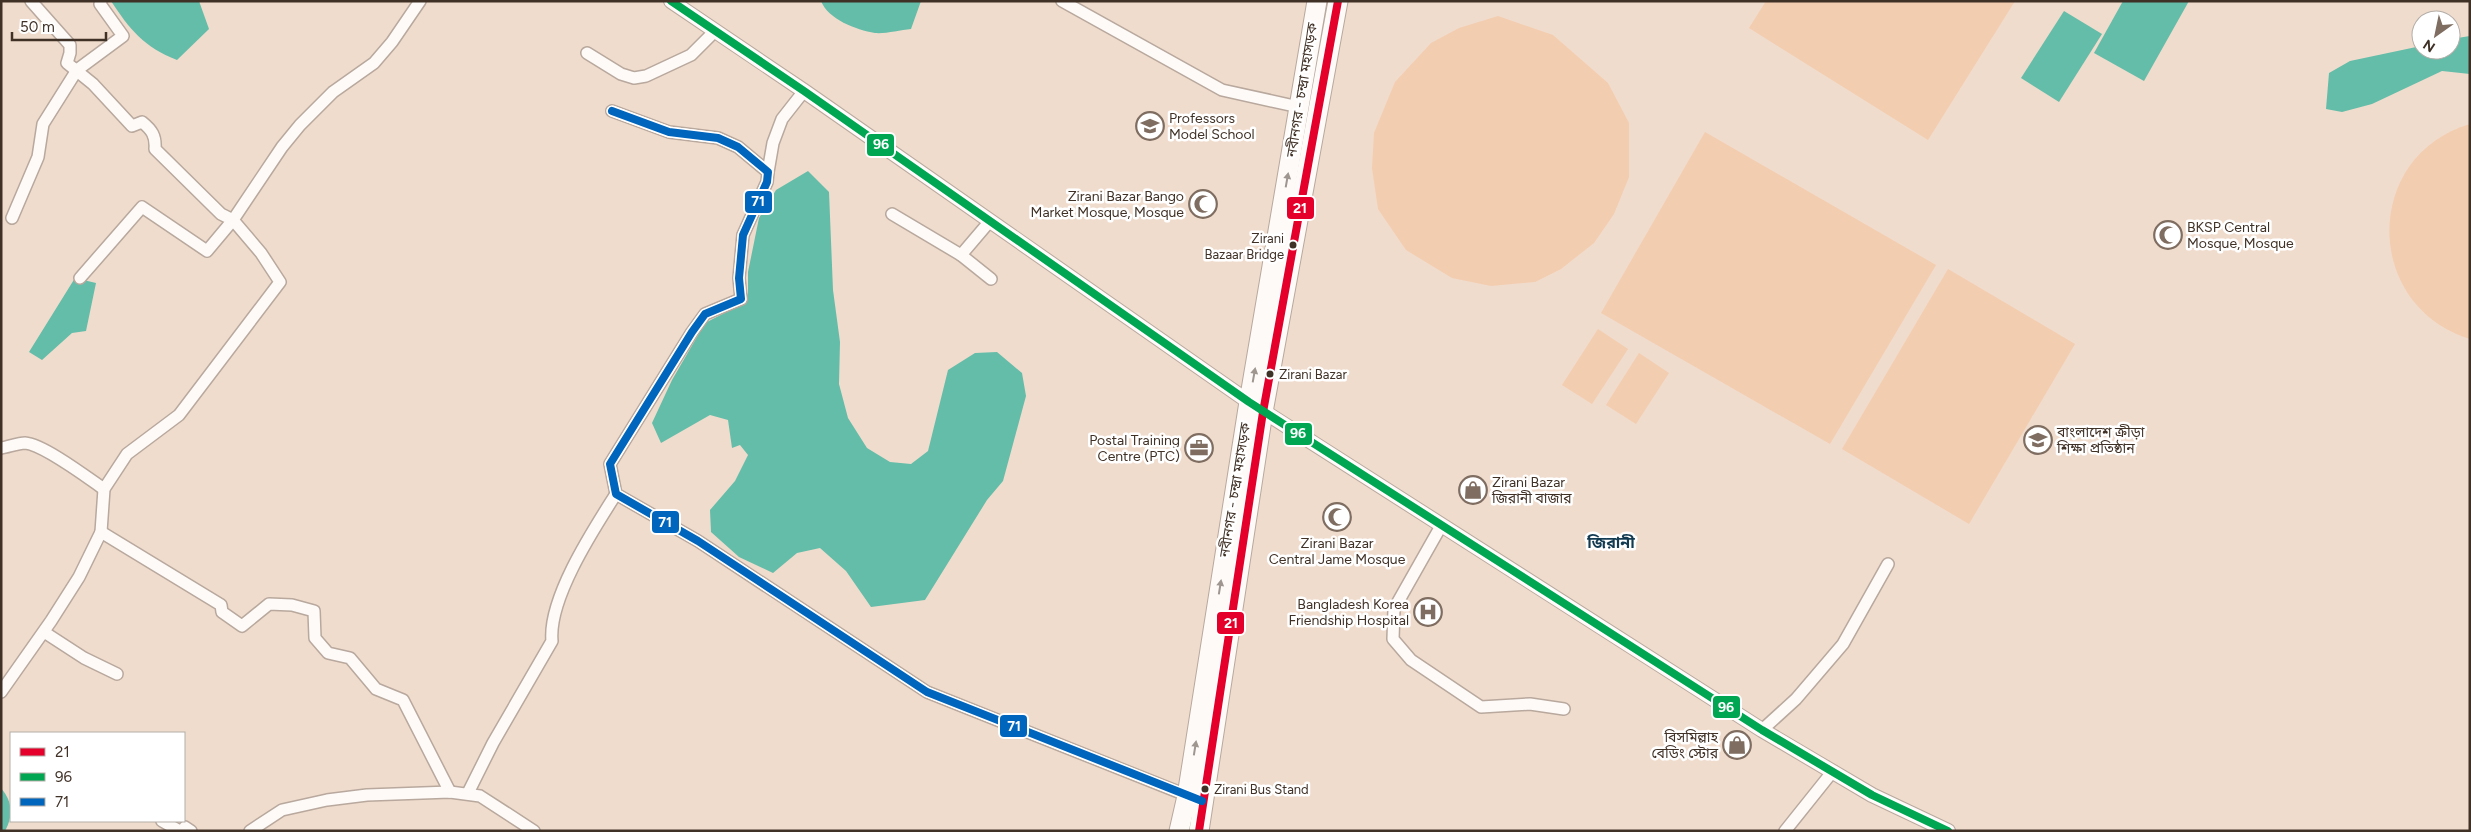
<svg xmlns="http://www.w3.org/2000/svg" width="2471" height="832" font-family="Figtree,'Noto Sans Bengali',sans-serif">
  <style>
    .green { fill: #f3cdb0 }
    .water { fill: #63bda9 }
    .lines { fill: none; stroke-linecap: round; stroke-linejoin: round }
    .minor-casing { stroke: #b8a89d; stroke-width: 14 }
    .tertiary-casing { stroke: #b8a89d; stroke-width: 16 }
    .trunk-casing { stroke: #b8a89d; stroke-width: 21 }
    .minor { stroke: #fdfaf8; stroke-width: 11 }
    .tertiary { stroke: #fdfaf8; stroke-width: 14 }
    .trunk { stroke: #fdfaf8; stroke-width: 19 }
    .bus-1-casing { stroke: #fff; stroke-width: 11 }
    .bus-2-casing { stroke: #fff; stroke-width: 11 }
    .bus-3-casing { stroke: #fff; stroke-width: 11 }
    .bus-1 { stroke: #e4002b; stroke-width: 8 }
    .bus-2 { stroke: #00a651; stroke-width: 8 }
    .bus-3 { stroke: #0065bd; stroke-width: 8 }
    .oneway { fill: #9e968f }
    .bus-dot { fill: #403126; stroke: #fff; stroke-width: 2 }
    .labels { text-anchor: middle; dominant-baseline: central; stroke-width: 5; stroke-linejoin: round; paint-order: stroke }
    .bus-label { font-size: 13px; fill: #403126; stroke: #fff; text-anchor: start }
    .street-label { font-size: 14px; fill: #403126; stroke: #fff }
    .poi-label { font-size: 14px; fill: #403126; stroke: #fff; text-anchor: start }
    .quarter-label { font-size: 16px; font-weight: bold; fill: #123a51; stroke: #fff }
    .line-badge { stroke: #fff; stroke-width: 2 }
    .badge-label { font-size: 14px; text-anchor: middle; font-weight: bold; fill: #fff }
  </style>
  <rect width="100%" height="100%" fill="#f0dccd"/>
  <g class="green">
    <path d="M1766,1H2015L1928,140L1749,28Z"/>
    <path d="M1498,16L1553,35L1608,83L1629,123V177L1614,214L1594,243L1561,269L1535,282L1491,286L1452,278L1406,250L1378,209L1372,168L1374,133L1395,82L1431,43L1459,28Z"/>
    <path d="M2470,124V339C2363,306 2362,156 2470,124Z"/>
    <path d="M1705,132L1936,265L1830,444L1601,313Z"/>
    <path d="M1948,269L2075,344L1969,524L1842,449Z"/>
    <path d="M1598,329L1628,349L1592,404L1562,385Z"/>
    <path d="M1639,353L1669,373L1636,424L1606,405Z"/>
  </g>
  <g class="water">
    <path d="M111,1H199L209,29L177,60C144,47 130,30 111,1Z"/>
    <path d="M821,1H921L911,29C900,30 885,34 875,33C856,30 828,19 821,1Z"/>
    <path d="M2123,1H2189L2144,81L2094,53Z"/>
    <path d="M2064,11L2102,34L2059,102L2021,78Z"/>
    <path d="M2470,36V74L2442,71L2372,104L2342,112L2326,109L2329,73L2350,61L2421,46V50H2451V39Z"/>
    <path d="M808,171L829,192L833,290L840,342L839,384L848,418L867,448L890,462L911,464L928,451L948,370L975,353L997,352L1022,373L1026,396L1003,481L987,500L925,600L871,607L846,571L820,548L797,553L773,573L739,557L711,532L710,510L735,481L748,455L740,445L732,448L728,420L710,415L661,443L652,423L672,380L705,323L744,303L748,293V272L759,218L776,190Z"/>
    <path d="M75,278L96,283L86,331L72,333L42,360L29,352Z"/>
    <path d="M1,788C13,802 13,816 5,831H1Z"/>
  </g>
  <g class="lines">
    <defs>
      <g id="minor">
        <path d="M31,1L70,45V53L67,63L93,84L132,126L142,122C152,130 156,136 155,149L221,214L233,220L207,251L142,207L80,278"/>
        <path d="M1062,1L1222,90L1299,107"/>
        <path d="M587,53L621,74L634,78L646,76L691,55L715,31"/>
        <path d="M612,111L669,132L718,138L738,147L768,172L767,182L743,235L739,278L741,299L705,314L692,332L610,464L616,494L698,541L927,692L1191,797"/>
        <path d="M768,172L773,143L782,119L804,91"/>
        <path d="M892,214L961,255L990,221"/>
        <path d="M12,218L38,157L43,124L77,70L123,36L100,4L101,1"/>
        <path d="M961,255L991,279"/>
        <path d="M1,448C8,447 18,443 25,443C43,444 88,478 104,489"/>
        <path d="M1441,526L1394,609L1393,639L1411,660L1481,707L1530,704L1564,709"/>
        <path d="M101,532L221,605L222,612L242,626L269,604L292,605L314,611L315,638L328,653L350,658L376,689L403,700L450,792"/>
        <path d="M44,632L84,658L117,674"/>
        <path d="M1,692L51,621L79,577L101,532L104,489L127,454L179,415L280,282L261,253L233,220L282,147L300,125L333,92L374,63L392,42L420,1"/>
        <path d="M1762,730L1796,699L1843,644L1888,564"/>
        <path d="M468,793L493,743L552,641C548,599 593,530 616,494"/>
        <path d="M162,821L180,831"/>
        <path d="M182,831L185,827L191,831"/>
        <path d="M250,831L282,810L327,800L367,795L450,792L480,796L534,831"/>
        <path d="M1785,831L1833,771"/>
      </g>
      <path id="tertiary" d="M671,1L804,91L1249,402L1762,730L1872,795L1948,831"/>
      <g id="trunk">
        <path d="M1179,831L1187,796L1249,402L1317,1"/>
        <path d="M1199,831L1263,412L1338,1"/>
      </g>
    </defs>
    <use href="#minor" class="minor-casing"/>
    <use href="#tertiary" class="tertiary-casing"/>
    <use href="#trunk" class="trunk-casing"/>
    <use href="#minor" class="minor"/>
    <use href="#tertiary" class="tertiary"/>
    <use href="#trunk" class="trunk"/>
    <defs>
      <path id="bus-1" d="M1199,831L1263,412L1338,1"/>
      <path id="bus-2" d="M671,1L804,91L1249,402L1762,730L1872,795L1948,831"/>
      <path id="bus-3" d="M612,111L669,132L718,138L738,147L768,172L767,182L743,235L739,278L741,299L705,314L692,332L610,464L616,494L698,541L927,692L1202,801"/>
    </defs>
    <use href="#bus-1" class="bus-1-casing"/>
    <use href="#bus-2" class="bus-2-casing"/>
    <use href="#bus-3" class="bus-3-casing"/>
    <use href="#bus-1" class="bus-1"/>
    <use href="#bus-2" class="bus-2"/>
    <use href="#bus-3" class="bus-3"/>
  </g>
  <defs><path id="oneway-solid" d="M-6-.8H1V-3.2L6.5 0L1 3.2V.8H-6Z" transform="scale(1.25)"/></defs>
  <g class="oneway">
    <use href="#oneway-solid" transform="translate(1287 180) rotate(-80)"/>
    <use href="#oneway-solid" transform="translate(1254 375) rotate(-80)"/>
    <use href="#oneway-solid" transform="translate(1220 587) rotate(-81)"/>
    <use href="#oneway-solid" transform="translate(1195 748) rotate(-81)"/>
  </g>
  <defs>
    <symbol id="school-ring" viewBox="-11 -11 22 22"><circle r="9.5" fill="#fff" stroke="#7e6d60" stroke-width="1.5"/><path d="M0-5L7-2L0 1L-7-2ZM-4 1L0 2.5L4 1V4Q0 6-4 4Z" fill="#7e6d60"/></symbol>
    <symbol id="mosque-ring" viewBox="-11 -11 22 22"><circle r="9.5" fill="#fff" stroke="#7e6d60" stroke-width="1.5"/><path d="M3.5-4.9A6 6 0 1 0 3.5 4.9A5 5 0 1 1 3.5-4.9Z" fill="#7e6d60"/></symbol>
    <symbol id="university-ring" viewBox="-11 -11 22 22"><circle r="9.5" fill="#fff" stroke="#7e6d60" stroke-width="1.5"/><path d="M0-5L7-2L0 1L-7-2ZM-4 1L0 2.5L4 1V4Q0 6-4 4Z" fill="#7e6d60"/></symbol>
    <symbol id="office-ring" viewBox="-11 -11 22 22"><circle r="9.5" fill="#fff" stroke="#7e6d60" stroke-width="1.5"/><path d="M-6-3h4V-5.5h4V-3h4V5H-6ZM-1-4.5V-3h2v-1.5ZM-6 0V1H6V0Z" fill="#7e6d60"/></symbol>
    <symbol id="shop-ring" viewBox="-11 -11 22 22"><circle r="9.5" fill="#fff" stroke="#7e6d60" stroke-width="1.5"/><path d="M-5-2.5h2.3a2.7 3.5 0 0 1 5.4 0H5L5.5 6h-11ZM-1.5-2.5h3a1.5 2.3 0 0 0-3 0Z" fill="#7e6d60"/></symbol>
    <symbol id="hospital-ring" viewBox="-11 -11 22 22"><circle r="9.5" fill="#fff" stroke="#7e6d60" stroke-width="1.5"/><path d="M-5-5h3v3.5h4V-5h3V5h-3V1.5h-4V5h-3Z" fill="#7e6d60"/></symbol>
  </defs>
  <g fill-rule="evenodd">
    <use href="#school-ring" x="1134" y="110" width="32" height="32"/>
    <use href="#mosque-ring" x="1187" y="188" width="32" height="32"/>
    <use href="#mosque-ring" x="2152" y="219" width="32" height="32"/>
    <use href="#university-ring" x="2022" y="424" width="32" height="32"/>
    <use href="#office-ring" x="1183" y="432" width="32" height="32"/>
    <use href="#shop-ring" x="1457" y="474" width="32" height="32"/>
    <use href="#mosque-ring" x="1321" y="501" width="32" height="32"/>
    <use href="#hospital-ring" x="1412" y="596" width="32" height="32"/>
    <use href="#shop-ring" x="1721" y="729" width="32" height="32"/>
  </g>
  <g class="bus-dot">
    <circle cx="1293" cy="245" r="4.5"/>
    <circle cx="1270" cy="374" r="4.5"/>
    <circle cx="1205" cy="789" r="4.5"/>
  </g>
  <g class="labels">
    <g class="bus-label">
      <text x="1284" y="238" text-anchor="end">Zirani<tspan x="1284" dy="16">Bazaar Bridge</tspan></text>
      <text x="1279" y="374">Zirani Bazar</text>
      <text x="1214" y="789">Zirani Bus Stand</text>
    </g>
    <g class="street-label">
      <text transform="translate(1302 90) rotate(-81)">নবীনগর - চন্দ্রা মহাসড়ক</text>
      <text transform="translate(1235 490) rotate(-81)">নবীনগর - চন্দ্রা মহাসড়ক</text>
    </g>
    <g class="poi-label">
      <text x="1169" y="118">Professors<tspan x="1169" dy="16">Model School</tspan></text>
      <text x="1184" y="196" text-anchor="end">Zirani Bazar Bango<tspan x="1184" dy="16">Market Mosque, Mosque</tspan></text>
      <text x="2187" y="227">BKSP Central<tspan x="2187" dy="16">Mosque, Mosque</tspan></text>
      <text x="2057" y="432">বাংলাদেশ ক্রীড়া<tspan x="2057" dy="16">শিক্ষা প্রতিষ্ঠান</tspan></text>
      <text x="1180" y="440" text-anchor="end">Postal Training<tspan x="1180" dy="16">Centre (PTC)</tspan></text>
      <text x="1492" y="482">Zirani Bazar<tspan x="1492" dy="16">জিরানী বাজার</tspan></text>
      <text x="1337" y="543" text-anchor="middle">Zirani Bazar<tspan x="1337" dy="16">Central Jame Mosque</tspan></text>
      <text x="1409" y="604" text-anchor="end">Bangladesh Korea<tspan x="1409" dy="16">Friendship Hospital</tspan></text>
      <text x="1718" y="737" text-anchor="end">বিসমিল্লাহ<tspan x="1718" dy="16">বেডিং স্টোর</tspan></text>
    </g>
    <g class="quarter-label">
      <text x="1611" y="542">জিরানী</text>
    </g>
  </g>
  <g class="line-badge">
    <rect x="866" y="133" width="29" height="24" rx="5" fill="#00a651"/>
    <rect x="744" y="190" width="29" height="24" rx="5" fill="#0065bd"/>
    <rect x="1286" y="196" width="29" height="24" rx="5" fill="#e4002b"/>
    <rect x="1284" y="422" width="29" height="24" rx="5" fill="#00a651"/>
    <rect x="651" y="510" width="29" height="24" rx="5" fill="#0065bd"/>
    <rect x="1216" y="611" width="29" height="24" rx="5" fill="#e4002b"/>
    <rect x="1712" y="695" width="29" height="24" rx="5" fill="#00a651"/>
    <rect x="999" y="714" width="29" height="24" rx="5" fill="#0065bd"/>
  </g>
  <g class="badge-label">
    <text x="881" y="149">96</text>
    <text x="758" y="206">71</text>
    <text x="1300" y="213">21</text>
    <text x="1298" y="438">96</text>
    <text x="665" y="527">71</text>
    <text x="1231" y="628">21</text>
    <text x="1726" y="712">96</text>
    <text x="1014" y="731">71</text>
  </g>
  <rect width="2471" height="832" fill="none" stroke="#403126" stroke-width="5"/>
  <rect x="10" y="732" width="175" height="90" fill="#ffffff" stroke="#b3ada8"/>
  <rect x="20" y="748" width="25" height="8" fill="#e4002b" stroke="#b3ada8"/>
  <text x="55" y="757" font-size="15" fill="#403126">21</text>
  <rect x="20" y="773" width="25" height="8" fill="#00a651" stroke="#b3ada8"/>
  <text x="55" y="782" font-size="15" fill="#403126">96</text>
  <rect x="20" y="798" width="25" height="8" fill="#0065bd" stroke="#b3ada8"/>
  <text x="55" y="807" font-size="15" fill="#403126">71</text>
  <g transform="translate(2436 35) rotate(213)"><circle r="24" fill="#ffffff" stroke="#b3ada8"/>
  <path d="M0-4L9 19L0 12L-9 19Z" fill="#7e6d60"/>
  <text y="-8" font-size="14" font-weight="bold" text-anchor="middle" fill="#403126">N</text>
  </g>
  <path d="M12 32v8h94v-8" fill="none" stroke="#403126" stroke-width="2.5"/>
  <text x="20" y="32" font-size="15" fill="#403126" stroke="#ffffff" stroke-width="4" paint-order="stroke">50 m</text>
</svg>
